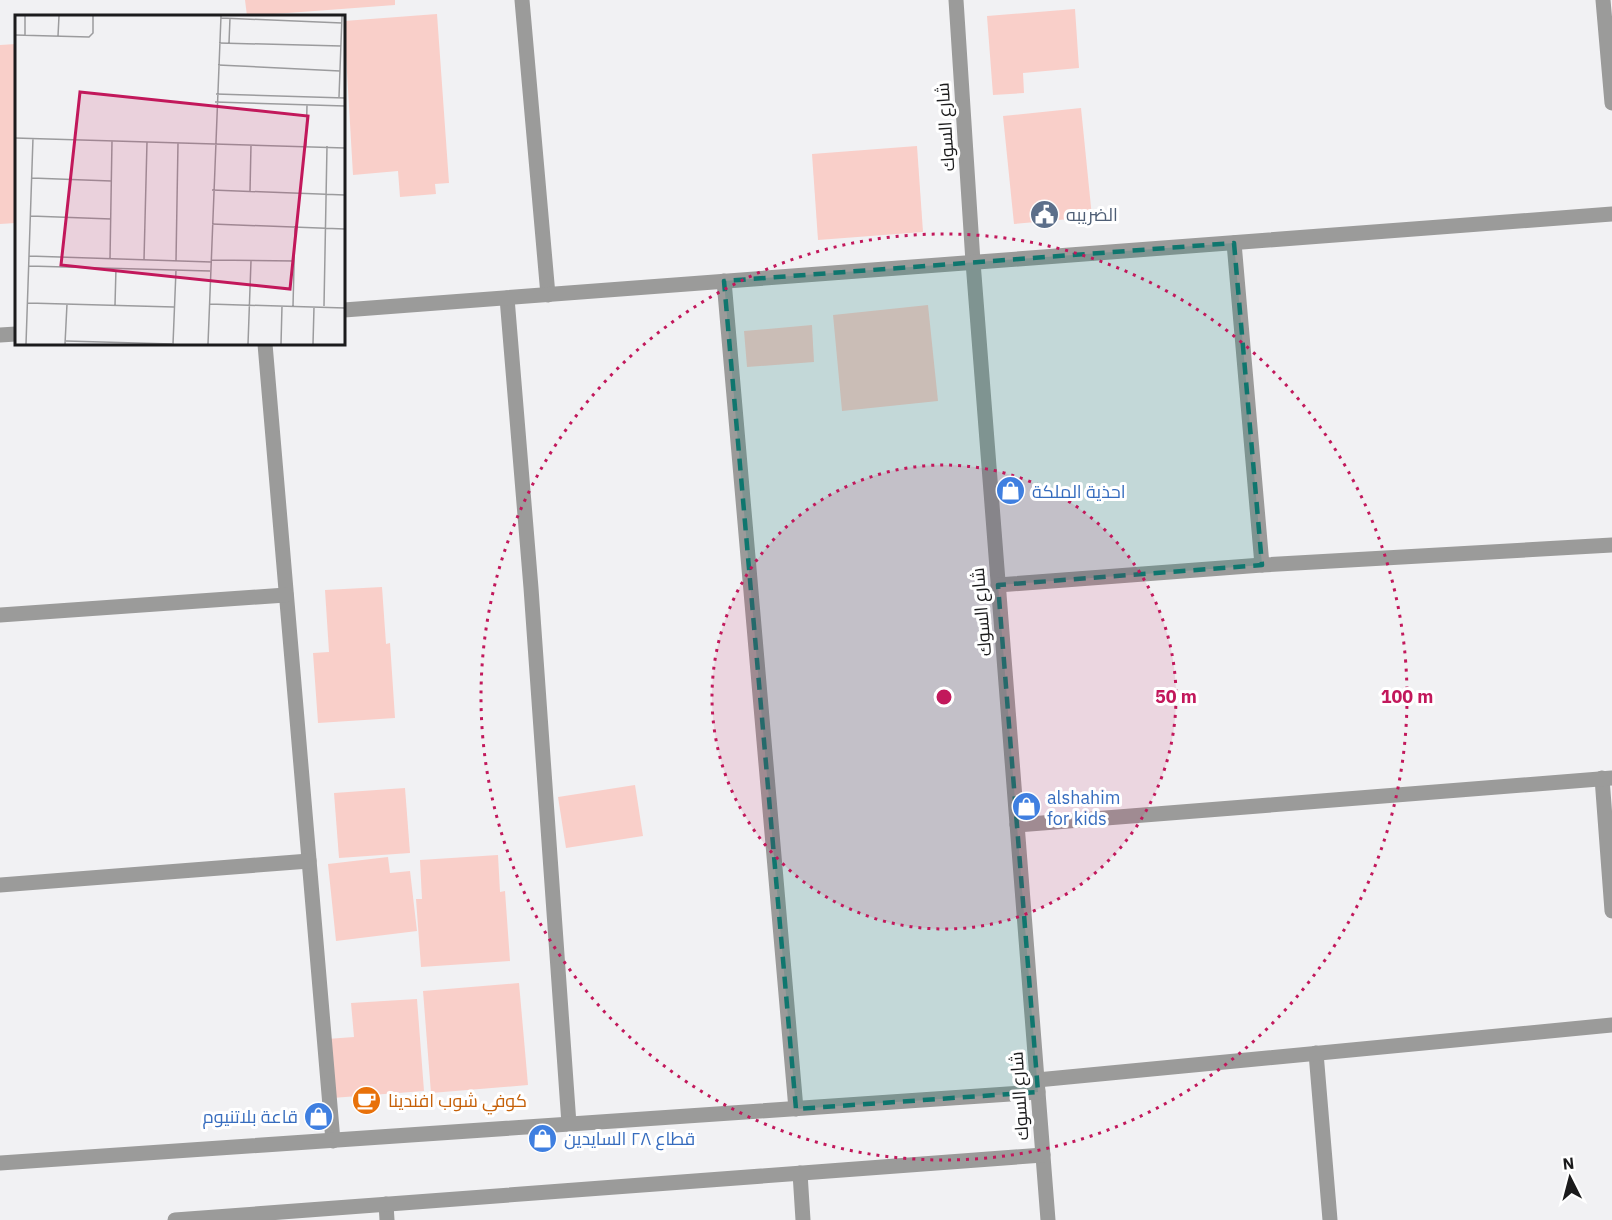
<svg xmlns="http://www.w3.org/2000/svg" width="1612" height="1220" font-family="'IBM Plex Sans',Cairo,sans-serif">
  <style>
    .building { fill: #f9cfc9 }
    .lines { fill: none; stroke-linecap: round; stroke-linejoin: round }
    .minor { stroke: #9b9b9a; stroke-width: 15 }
    .marked { fill: #0f766e; fill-opacity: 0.2; stroke: #0f766e; stroke-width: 4.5; stroke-dasharray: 12 8; stroke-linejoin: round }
    .ring { fill: none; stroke: #c2185b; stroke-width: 3; stroke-dasharray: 3 6 }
    .labels { text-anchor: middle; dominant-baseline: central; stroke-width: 6; stroke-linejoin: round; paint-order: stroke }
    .street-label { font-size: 18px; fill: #1b1b1c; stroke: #fff }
    .service-label { font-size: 18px; fill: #4e5e75; stroke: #fff; text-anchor: start }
    .shop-label { font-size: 18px; fill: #366cbe; stroke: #fff; text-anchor: start }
    .food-label { font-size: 18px; fill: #c56008; stroke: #fff; text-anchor: start }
    .inset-road { fill: none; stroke: #9b9b9d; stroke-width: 1.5 }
    .view { fill: #c2185b; fill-opacity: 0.15; stroke: #c2185b; stroke-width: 3 }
    .inset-edge { fill: none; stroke: #1b1b1c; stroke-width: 3 }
    .centre { fill: #c2185b; stroke: #fff; stroke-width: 3 }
    .ring-label { font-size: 18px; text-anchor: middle; font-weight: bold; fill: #c2185b; stroke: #fff; stroke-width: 6; stroke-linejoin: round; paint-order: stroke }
  </style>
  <rect width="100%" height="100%" fill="#f1f1f3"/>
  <g class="building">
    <path d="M245,0H395V5L247,16Z"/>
    <path d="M1075,9L1079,68L1023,73L1024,93L993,95L987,16Z"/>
    <path d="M437,14L449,183L435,184L436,194L400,197L398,171L353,175L344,21Z"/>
    <path d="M16,44V223L0,224V45Z"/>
    <path d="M1081,108L1092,217L1014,224L1003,116Z"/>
    <path d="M917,146L923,232L818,240L812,154Z"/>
    <path d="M928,305L938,401L842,411L833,315Z"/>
    <path d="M812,325L814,362L747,367L744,331Z"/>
    <path d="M382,587L386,644L390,643L395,718L318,723L313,653L329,652L325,590Z"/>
    <path d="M635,785L643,836L566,848L558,797Z"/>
    <path d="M405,788L410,853L339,858L334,793Z"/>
    <path d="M498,855L500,892L505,891L510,961L421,967L416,899H422L420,860Z"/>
    <path d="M388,857L390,873L410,871L417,931L336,941L328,864Z"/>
    <path d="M519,983L528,1085L431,1093L423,991Z"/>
    <path d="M417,999L424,1091L332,1098L327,1039L354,1037L351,1003Z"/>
  </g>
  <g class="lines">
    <g class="minor">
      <path d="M522,0L548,295"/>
      <path d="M956,0L973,262L1048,1220"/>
      <path d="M1603,0L1612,103"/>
      <path d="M1234,243L1262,565"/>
      <path d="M724,281L796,1109"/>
      <path d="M507,298L531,588L569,1124"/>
      <path d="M344,310L1612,214"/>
      <path d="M0,335L16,334"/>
      <path d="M265,344L333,1141"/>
      <path d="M998,585L1262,565L1612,545"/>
      <path d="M0,615L286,595"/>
      <path d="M1602,778L1612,911"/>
      <path d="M1017,825L1612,778"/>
      <path d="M0,885L309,861"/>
      <path d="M1316,1053L1330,1220"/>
      <path d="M1037,1080L1612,1025"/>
      <path d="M0,1163L1038,1092"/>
      <path d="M800,1173L803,1220"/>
      <path d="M386,1204L387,1220"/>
      <path d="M175,1220L1043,1155"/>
    </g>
  </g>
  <path class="marked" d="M1234,243L1262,565L998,585L1038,1092L796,1109L724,281Z"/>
  <circle cx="944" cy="697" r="232" fill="#c2185b" fill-opacity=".12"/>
  <g class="ring">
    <circle cx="944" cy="697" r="232"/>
    <circle cx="944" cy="697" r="463"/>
  </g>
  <defs>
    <symbol id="civic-disc" viewBox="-11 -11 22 22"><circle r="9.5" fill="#5c6f8a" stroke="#fff"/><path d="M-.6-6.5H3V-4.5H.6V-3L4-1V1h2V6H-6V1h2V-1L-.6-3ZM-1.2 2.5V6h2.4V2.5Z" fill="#fff"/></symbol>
    <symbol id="shop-disc" viewBox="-11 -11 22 22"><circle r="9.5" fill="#3f7fe0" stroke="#fff"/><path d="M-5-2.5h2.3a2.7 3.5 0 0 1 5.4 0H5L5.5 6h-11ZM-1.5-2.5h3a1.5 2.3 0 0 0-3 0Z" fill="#fff"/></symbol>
    <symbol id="cafe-disc" viewBox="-11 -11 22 22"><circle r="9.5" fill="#e8710a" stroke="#fff"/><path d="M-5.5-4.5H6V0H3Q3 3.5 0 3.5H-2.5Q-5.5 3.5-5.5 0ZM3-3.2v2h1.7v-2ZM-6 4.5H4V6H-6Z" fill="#fff"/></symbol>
  </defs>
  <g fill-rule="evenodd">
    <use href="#civic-disc" x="1028" y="198" width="33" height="33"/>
    <use href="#shop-disc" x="994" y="474" width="33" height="33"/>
    <use href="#shop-disc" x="1010" y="790" width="33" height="33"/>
    <use href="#cafe-disc" x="350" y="1084" width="33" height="33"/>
    <use href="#shop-disc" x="302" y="1100" width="33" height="33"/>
    <use href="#shop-disc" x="526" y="1122" width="33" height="33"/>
  </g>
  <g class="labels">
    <g class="street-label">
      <text transform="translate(945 127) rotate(-94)">شارع السوك</text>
      <text transform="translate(981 612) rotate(-95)">شارع السوك</text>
      <text transform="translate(1019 1096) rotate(-94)">شارع السوك</text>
    </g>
    <g class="service-label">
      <text x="1066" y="214">الضريبه</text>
    </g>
    <g class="shop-label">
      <text x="1032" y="491">احذية الملكة</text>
      <text x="1047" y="797">alshahim<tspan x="1047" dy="21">for kids</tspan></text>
      <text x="298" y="1116" text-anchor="end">قاعة بلاتنيوم</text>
      <text x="564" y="1138">قطاع ٢٨ السايدين</text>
    </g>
    <g class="food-label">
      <text x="388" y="1100">كوفي شوب افندينا</text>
    </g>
  </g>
  <g transform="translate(15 15)">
    <rect width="330" height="330" fill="#f1f1f3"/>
    <path class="inset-road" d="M206,3L327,8M0,20L74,22L78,18V1M10,20V1M43,21L44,1M204,28L326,31M214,28L215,3M203,50L325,56M201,79L330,83M324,82L327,1M200,87L330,91M0,123L330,133M291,131L292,90M17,163L96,166M197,175L330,180M235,176L236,130M16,201L96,204M197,209L330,214M14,241L196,247M95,244L97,126M129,245L132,127M196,245L279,246M161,246L163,128M14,251L195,256M13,288L159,292M194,289L330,293M100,290L101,253M278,291L280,211M309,291L312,131M51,326L157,329M11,329L18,123M50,329L52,289M158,329L161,255M193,329L206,1M233,329L236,246M266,329L267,291M298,329L299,292"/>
    <path class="view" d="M65,77L293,101L275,274L46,250Z"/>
    <rect width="330" height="330" class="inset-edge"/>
  </g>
  <circle cx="944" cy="697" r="9" class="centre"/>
  <g class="ring-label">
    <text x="1176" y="703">50 m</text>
    <text x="1407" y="703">100 m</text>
  </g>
  <g transform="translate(1570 1178) rotate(354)" stroke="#ffffff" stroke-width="4.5" paint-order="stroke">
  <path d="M0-4.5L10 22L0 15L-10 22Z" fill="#1b1b1c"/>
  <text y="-9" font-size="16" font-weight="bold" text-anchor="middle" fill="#1b1b1c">N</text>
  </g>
</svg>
